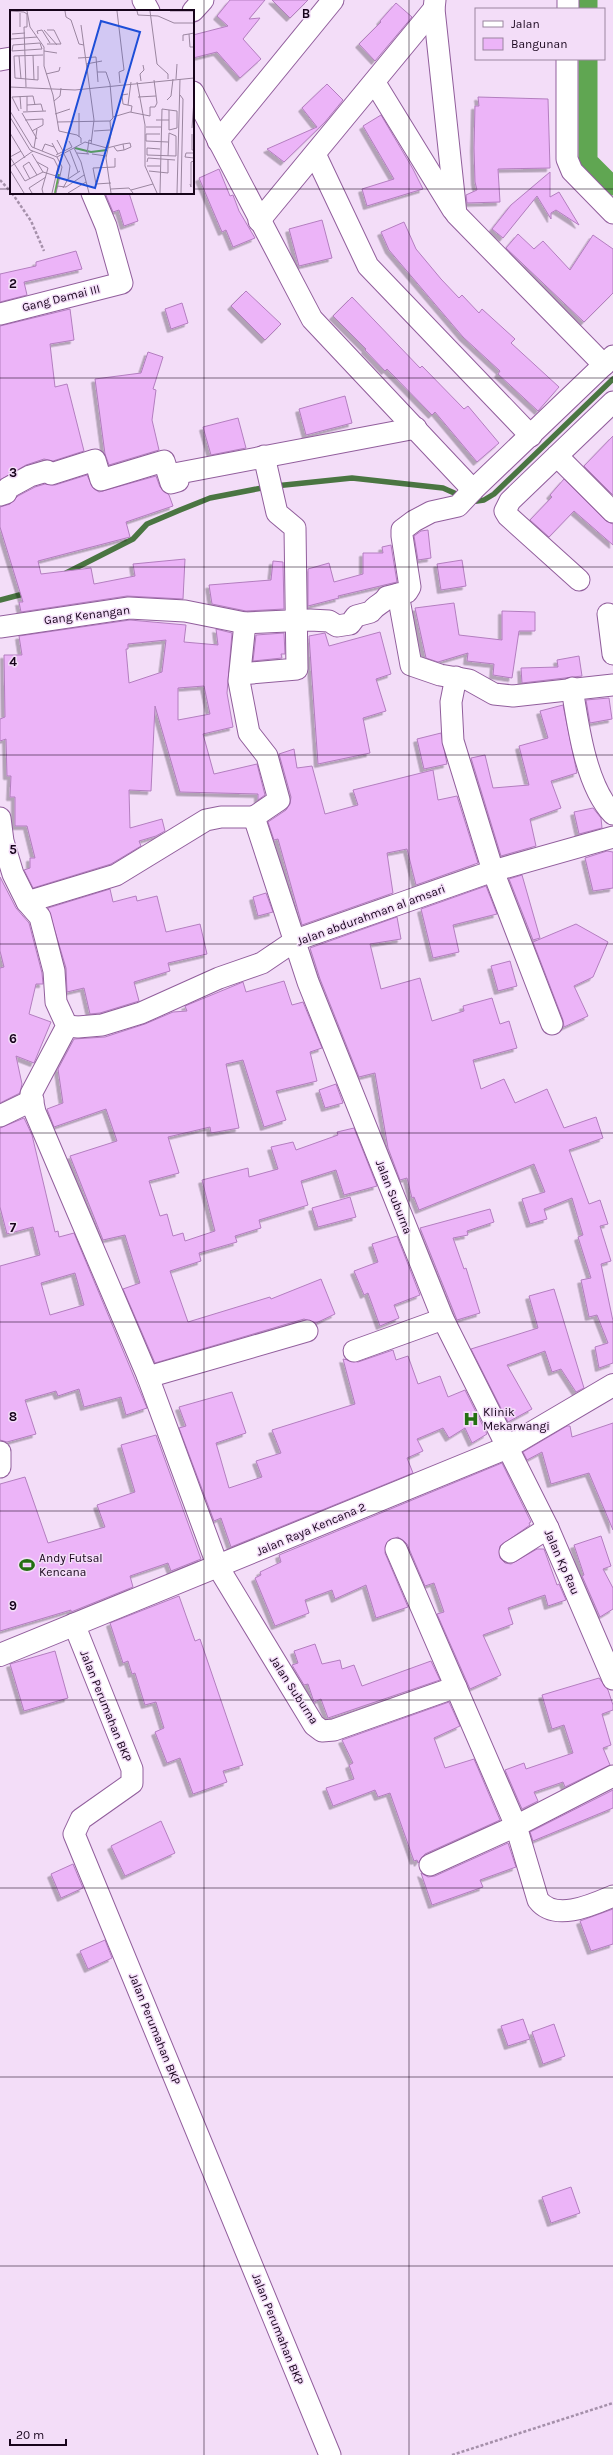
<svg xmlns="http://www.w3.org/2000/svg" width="613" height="2455" font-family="Karla,sans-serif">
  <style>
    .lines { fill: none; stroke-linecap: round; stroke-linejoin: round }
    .stream { stroke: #4a7542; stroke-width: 5.5 }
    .canal { stroke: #60a652; stroke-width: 19 }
    .building { fill: #ecb4f8; stroke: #b37ebf; fill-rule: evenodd; filter: url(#shadow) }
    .street-casing { stroke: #915e9c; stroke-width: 23 }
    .secondary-casing { stroke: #915e9c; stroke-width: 24 }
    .path { stroke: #a590aa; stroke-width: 2.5; stroke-dasharray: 3 2; stroke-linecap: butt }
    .street { stroke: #fff; stroke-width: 21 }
    .secondary { stroke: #fff; stroke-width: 22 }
    .grid { fill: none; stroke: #17041b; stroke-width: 1; stroke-opacity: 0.55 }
    .labels { text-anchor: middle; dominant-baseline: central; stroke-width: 3; stroke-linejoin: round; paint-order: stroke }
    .street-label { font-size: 12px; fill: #17041b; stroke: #f3ddf8 }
    .poi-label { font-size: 12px; fill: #17041b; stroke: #f3ddf8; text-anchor: start }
    .inset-river { fill: none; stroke: #60a652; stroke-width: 2 }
    .inset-road { fill: none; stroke: #9b86a0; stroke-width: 1 }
    .view { fill: #1d4ed8; fill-opacity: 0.15; stroke: #1d4ed8; stroke-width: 2 }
    .inset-edge { fill: none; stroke: #17041b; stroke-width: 2 }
    .grid-label { font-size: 13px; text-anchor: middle; font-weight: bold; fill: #17041b; stroke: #f3ddf8; stroke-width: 3; stroke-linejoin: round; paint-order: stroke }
  </style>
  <defs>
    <filter id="shadow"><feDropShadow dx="-3.5" dy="3.5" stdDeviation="0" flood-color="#0004"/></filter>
  </defs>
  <rect width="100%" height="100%" fill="#f3ddf8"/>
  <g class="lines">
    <g class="stream">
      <path d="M275,486L352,478L443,488L461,496"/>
      <path d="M470,502L484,500L494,494L613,379"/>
      <path d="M66,573L133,539L147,524L180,510L210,498L267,487"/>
      <path d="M0,600L27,593"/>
    </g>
    <g class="canal">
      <path d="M588,9V0"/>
      <path d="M588,59V161L613,186"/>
    </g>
  </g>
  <g class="building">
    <path d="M230,0H265L249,19L260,18L243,39L261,59L240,78L217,52L193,58V35L228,26L217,16Z"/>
    <path d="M272,0H308L290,18Z"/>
    <path d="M396,3L412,17L375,61L359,44L381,22L380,21Z"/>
    <path d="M327,84L343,100L325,122L284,162L267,149L317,127L302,108Z"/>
    <path d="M478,97L548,99L550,168L498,169L500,202L467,203L466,195L477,190L475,182L474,148L475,106H479Z"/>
    <path d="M381,115L413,169L423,189L367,206L362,189L394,179L363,126Z"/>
    <path d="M219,169L230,196L233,195L239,211L255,238L233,247L226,230L222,232L199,178Z"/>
    <path d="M550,172V197L559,192L579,225L556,210L551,213V219L537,196L503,238L492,229L511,205Z"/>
    <path d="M105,193H129L138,221L124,226L119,210L113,212Z"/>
    <path d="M322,220L332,258L299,266L289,229Z"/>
    <path d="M404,222L416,249L441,279L459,298L462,295L479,313L482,309L515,339L511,343L559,387L538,411L498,374L500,371L463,337L389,250L381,232Z"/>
    <path d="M518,234L534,249L543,241L570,270L593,235L613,249V293L584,322L506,248Z"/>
    <path d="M76,251L82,269L24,282L27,295L0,302V274L36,266V262Z"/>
    <path d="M246,291L281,324L265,340L231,306Z"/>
    <path d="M352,297L420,368L422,366L464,409L468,406L499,443L477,462L435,412L432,415L387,369L385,371L365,350L366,349L333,316Z"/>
    <path d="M182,303L188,323L171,329L165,309Z"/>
    <path d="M70,309L74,340L50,344L55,387L67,384L84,451L53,461L44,459L26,465L0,480V326Z"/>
    <path d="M148,352L163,357L153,389L156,390L152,420L159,450L109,465L105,454L95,379L141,373Z"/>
    <path d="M345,396L352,423L306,435L299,409Z"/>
    <path d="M238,418L246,448L211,455L203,427Z"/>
    <path d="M613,436V495L584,466Z"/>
    <path d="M87,475L93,488L99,492L156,476L160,487L169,495L173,506L126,522L130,537L38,561L41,574L91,568L94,584L135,576L133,564L185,559L183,599L127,596L21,612L19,602H23L0,527V507L10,504L18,496L35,487L45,484L55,485Z"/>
    <path d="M564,479L605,520L613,524V545L574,511L549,537L530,520L552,497L550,495Z"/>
    <path d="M428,530L431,558L418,560L414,536L421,531Z"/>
    <path d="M391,545L397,582L338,596L339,598L308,606V569L329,563L334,582L363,574V553H383L382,547Z"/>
    <path d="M462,560L466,586L441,590L437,564Z"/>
    <path d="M273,561L283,562L284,609L246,611L212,604L209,585L271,580Z"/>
    <path d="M454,603L459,635L502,640V611L535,612V631H519L512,678L493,675L494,664L467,661L468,653L438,662L426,658L415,608Z"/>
    <path d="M130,620L186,625L184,642L218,645L216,629L232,633L227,693L233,727L203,734L214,774L257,764L265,795L258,800V794L180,792L155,706L151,791L129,790L130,828L162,819L165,831L156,836L139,841L141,846L111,864L33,888L24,870L30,868V858H35L27,826H15V797H10L11,776H7L6,739L0,741V719L5,717L4,655H22L19,636ZM166,640L162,672L129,683L126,649H128V644ZM204,686L210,714L178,720V688Z"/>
    <path d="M380,632L391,674L376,679L386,711L363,718L370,753L318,764L309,636L325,633L329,646Z"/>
    <path d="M284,633L285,654H281L282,658L253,661L256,635Z"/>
    <path d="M579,656L582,676L522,683L521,668L558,667L557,660Z"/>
    <path d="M609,698L612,719L590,723L586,700Z"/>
    <path d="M563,705L577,773L551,781L561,808L530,819L536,846L501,856L471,758L485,755L493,788L529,785L519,746L548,738L540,711Z"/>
    <path d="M441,733L447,764L424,769L417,739Z"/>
    <path d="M294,749L297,768L312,766L325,814L358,805L353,790L433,770L438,800L457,796L478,863L416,885L407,849L387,853L393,893L302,925L278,839L274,840L268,822L286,810L290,804L291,797L279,754Z"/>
    <path d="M593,808L601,818L602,828L579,834L574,812Z"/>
    <path d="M607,851L613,852V888L593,891L585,858Z"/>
    <path d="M522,875L540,938L533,940L509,879Z"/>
    <path d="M0,877L16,908L29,923L42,973L43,984H36L29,1014L51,1022L34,1063L16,1056L22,1084L20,1093L0,1103V968L4,967L0,951Z"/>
    <path d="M486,886L497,914L453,925L459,952L433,958L421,909Z"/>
    <path d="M110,889L113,902L136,896L137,901L157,896L166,932L200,924L207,954L168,963L170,971L134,982L139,1001L100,1013L90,1014L84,988L67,992L66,968L48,908Z"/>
    <path d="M266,893L273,912L258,916L253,897Z"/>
    <path d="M397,917L401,939L370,944L381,989L420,978L432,1021L464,1011L463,1006L492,998L500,1024L509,1021L517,1048L473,1060L481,1089L504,1079L515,1103L547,1089L564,1128L596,1117L603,1138L569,1150L589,1204L600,1200L608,1224L600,1226L611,1261L601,1264L613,1321V1363L599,1368L595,1347L608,1343L597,1315L589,1317L581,1280L591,1278L578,1237L583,1235L572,1198L544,1209L547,1219L530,1224L522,1199L545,1192L534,1164L419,1210L414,1197L412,1198L407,1178L400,1180L388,1148L375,1073L359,1077L320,979L310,948Z"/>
    <path d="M576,924L608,942L593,977L574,986L588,1016L564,1027L563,1020L533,942Z"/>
    <path d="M510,961L517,986L498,991L491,966Z"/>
    <path d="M284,981L292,1005L303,1002L322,1048L310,1052L317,1081L276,1091L286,1120L264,1127L243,1060L226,1064L239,1128L211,1133L210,1127L168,1137L179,1173L149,1181L160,1216L167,1214L173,1236L183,1233L185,1241L215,1231L202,1180L248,1168L249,1177L278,1169L271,1147L293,1142L296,1150L338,1135L337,1132L354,1128L377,1186L344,1195L336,1170L301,1181L308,1205L259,1220L261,1228L235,1236L237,1242L199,1253L201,1261L170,1271L188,1322L270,1297L271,1299L321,1279L335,1314L316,1323L304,1319L155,1363L123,1289L140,1283L125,1235L103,1240L70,1156L117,1141L106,1109L54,1127L47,1109L63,1103L58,1069L74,1039L105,1037L145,1024L173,1012L187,1011L185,1006L243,982L246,992Z"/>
    <path d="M336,1084L343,1103L325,1108L319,1090Z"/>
    <path d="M24,1118L32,1135L55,1232L58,1231L59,1237L74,1233L147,1408L126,1415L121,1397L84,1407L79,1389L58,1396L56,1391L25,1400L36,1434L7,1442L0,1440V1266L40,1255L33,1227L7,1234L0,1207V1128ZM75,1273L84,1305L50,1315L41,1283Z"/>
    <path d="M350,1197L356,1217L318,1227L312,1208Z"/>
    <path d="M490,1209L494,1222L467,1231L468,1235L453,1238L464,1269L466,1268L480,1313L457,1320L420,1228Z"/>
    <path d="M397,1236L420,1295L394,1305L399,1318L380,1326L368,1293L364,1295L354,1271L378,1262L372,1244Z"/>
    <path d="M554,1289L584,1388L576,1392L561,1369L552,1372L545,1351L507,1365L532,1409L508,1422L471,1349L538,1328L529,1296Z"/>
    <path d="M393,1350L396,1360L408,1356L418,1384L440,1376L448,1397L465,1390L487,1434L472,1443L465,1428L449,1438L443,1428L417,1439L423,1451L407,1458L413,1473L231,1547L221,1518L214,1521L179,1428L186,1426L179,1407L232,1392L246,1433L216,1443L229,1488L262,1477L256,1461L281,1453L272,1430L355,1404L343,1359L358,1362Z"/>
    <path d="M613,1423V1530L589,1473L551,1484L542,1452L527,1460L523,1452L567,1426H570L572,1437Z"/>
    <path d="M156,1435L201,1559L171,1571L168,1563L130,1576L133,1587L71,1612V1610L0,1631V1484L25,1477L48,1543L105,1527L97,1505L135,1492L121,1445Z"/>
    <path d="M502,1463L531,1522L529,1523L530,1525L500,1546V1558L505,1563L511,1564L537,1549H544L557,1585L559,1584L566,1600L548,1606L545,1595L508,1608L513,1624L483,1635L501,1675L470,1689L437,1614L444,1612L434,1583L425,1586L407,1544L398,1537L387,1542L385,1553L408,1607L376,1618L366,1585L335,1599L332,1590L305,1600L309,1613L275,1626L255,1578L261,1575L260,1572L281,1562L279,1555Z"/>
    <path d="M601,1536L611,1566L603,1569L613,1588V1609L600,1617L582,1576L584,1575L574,1545Z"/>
    <path d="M179,1596L195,1641L200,1639L243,1765L223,1771L227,1782L193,1794L180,1758L167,1763L155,1732L164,1728L156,1702L145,1705L135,1673L132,1674L128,1661L123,1663L110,1623Z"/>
    <path d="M315,1644L322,1664L340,1660L342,1669L354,1665L362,1686L431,1661L440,1680L328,1718L321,1699L314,1702L308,1684L304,1685L292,1665L298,1663L294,1651Z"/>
    <path d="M55,1651L68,1698L24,1711L10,1664Z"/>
    <path d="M599,1678L608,1690L613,1705V1710L602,1714L611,1745L603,1748L610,1765L565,1787L563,1782L534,1792L538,1801L522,1809L505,1770L524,1763L526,1769L573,1753L564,1725L552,1729L542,1695Z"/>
    <path d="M449,1702L460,1726L434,1738L445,1768L474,1759L500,1820L425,1854L418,1863L417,1860L414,1861L390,1793L378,1797L375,1790L333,1806L326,1788L354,1779L349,1765L353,1763L342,1740Z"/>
    <path d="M613,1790V1808L533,1841L530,1832Z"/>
    <path d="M161,1821L175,1853L125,1876L111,1846Z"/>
    <path d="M508,1843L516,1867L480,1880L483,1887L432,1905L421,1873L428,1877L435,1876Z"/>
    <path d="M73,1864L83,1888L61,1898L51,1874Z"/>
    <path d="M613,1909V1944L591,1951L580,1921Z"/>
    <path d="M105,1940L112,1958L88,1969L80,1951Z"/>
    <path d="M523,2019L530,2039L508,2046L501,2026Z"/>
    <path d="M554,2024L565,2056L543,2064L532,2032Z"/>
    <path d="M571,2187L580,2213L551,2223L542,2197Z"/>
  </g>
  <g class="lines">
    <defs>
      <g id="street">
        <path d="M143,0L149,11"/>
        <path d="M435,0L434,9L456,214L604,365"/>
        <path d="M568,9V0"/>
        <path d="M193,11L203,0"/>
        <path d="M567,59V159L572,171L613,213"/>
        <path d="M0,60L11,58"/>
        <path d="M375,83L453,210"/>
        <path d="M193,92L312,319L473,490"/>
        <path d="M218,141L333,0"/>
        <path d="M315,154L368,266L531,436"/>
        <path d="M259,221L434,9"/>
        <path d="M0,314L122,283L106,226L92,193"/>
        <path d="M557,456L613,512"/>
        <path d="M174,474L416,428"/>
        <path d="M0,495L6,493L8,488L30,476L47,471L51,474L95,460L101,480L164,461L171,483L178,481"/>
        <path d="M579,580L508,516L505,511L510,501L613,402"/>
        <path d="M398,594L411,665L440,675L469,680L494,694L513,696L613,685"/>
        <path d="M608,614L613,654"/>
        <path d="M245,623L239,681L249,733L267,756L279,800L254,817"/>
        <path d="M0,627L129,608L185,611L245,623L310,620L329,621L337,626L350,624L356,616L371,612C376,604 383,604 387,597L407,592L410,587L402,536V530L414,521L431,512L458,506L473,490L613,356"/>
        <path d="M240,674L297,669L295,528L277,513L264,456"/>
        <path d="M456,677L451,702L453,741L493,871L552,1024"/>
        <path d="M572,688C578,726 586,786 613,814"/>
        <path d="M254,817L308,982L443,1319L548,1528L613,1679"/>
        <path d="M0,818L3,841L13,874L27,902L40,917L54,971L56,1002L67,1026L31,1094L35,1112L148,1377L218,1567L314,1725L322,1731L334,1730L456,1687"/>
        <path d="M27,902L116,875L206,820L221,817H254"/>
        <path d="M67,1026L78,1027L102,1025L141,1013L219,978L262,963L296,940L493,871L613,837"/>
        <path d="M0,1116L33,1100"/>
        <path d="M354,1351L443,1319"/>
        <path d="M148,1377L307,1331"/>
        <path d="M0,1452V1467"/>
        <path d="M396,1549L516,1826L538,1900C555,1922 592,1905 613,1896"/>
        <path d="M510,1552L548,1528"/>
        <path d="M74,1624L132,1769V1783L81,1819L74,1834L330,2455"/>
        <path d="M430,1865L516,1826L613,1776"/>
      </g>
      <path id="secondary" d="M0,1655L506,1448L613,1385"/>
    </defs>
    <use href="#street" class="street-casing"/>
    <use href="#secondary" class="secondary-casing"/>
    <g class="path">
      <path d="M0,180L11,192"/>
      <path d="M12,193L31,221L44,251"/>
      <path d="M452,2455L613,2403"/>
    </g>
    <use href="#street" class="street"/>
    <use href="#secondary" class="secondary"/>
  </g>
  <path class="grid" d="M204,0V2455M409,0V2455M0,189H11M193,189H613M0,378H613M0,567H613M0,755H613M0,944H613M0,1133H613M0,1322H613M0,1511H613M0,1700H613M0,1888H613M0,2077H613M0,2266H613"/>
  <defs>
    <symbol id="hospital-bare" viewBox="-9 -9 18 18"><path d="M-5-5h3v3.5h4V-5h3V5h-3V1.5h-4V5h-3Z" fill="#246f11" stroke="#f3ddf8" stroke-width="2.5" paint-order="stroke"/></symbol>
    <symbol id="stadium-bare" viewBox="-9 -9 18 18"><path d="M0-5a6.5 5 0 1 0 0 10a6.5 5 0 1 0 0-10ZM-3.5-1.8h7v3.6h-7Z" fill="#246f11" stroke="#f3ddf8" stroke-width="2.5" paint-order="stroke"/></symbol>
  </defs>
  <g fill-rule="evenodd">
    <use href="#hospital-bare" x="460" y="1408" width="22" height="22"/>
    <use href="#stadium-bare" x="16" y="1554" width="22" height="22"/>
  </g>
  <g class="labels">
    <g class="street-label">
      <text transform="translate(61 298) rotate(-14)">Gang Damai III</text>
      <text transform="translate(87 615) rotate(-7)">Gang Kenangan</text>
      <text transform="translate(371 915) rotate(-20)">Jalan abdurahman al amsari</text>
      <text transform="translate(394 1197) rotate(68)">Jalan Suburna</text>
      <text transform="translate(311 1529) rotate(-23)">Jalan Raya Kencana 2</text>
      <text transform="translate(562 1562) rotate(66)">Jalan Kp Rau</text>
      <text transform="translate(294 1690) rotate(57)">Jalan Suburna</text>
      <text transform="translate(106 1706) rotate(68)">Jalan Perumahan BKP</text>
      <text transform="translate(155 2029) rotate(68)">Jalan Perumahan BKP</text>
      <text transform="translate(278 2329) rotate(68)">Jalan Perumahan BKP</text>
    </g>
    <g class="poi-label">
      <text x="483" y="1412">Klinik<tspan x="483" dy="14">Mekarwangi</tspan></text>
      <text x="39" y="1558">Andy Futsal<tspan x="39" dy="14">Kencana</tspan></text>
    </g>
  </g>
  <g transform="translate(10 10)">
    <rect width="184" height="184" fill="#f3ddf8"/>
    <path class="inset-river" d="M65,138L81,142L97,140M45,183L49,164"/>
    <path class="inset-road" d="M0,1L14,2M17,1L20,17L34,37V56L43,85L49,121L67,125L71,128V133M55,1L56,7L61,10L69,34L74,35M107,1L114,60L109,62L110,73M127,1L128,5L148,6L164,13H184M140,1L147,54M160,1H184M14,2L17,4V17H14L16,77M10,3V17M71,15L84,110L81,134M34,20L47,35M37,20H44L51,34H37M184,23L179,24L180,37H184M2,24L15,23M28,24L27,21L32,20L40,33M1,29L27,27M173,31V25L179,24M30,33L32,39L2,41L3,35ZM34,41L47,43M23,45L24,70M9,46L11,69M68,48L86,47L88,72M76,54L92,51M147,54L158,64V69M28,56V70L5,68L4,46L33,45M87,62H96L100,74L103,108L100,111L101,124L96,148L101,183M36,64L49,61L50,57M166,69L167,54M131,71L130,64L134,60L133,55M127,72L135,115V156L147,183M0,77L65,80L184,68M118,84L112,85L113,94L122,96L121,102M170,85L173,89L171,183M10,86L11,99M17,86V101M128,87L146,86M157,90L161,86L163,69M44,91L50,86L51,78M17,95L31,94L33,101M118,95L121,72M0,101L22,137L47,147L52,157L46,183M9,101L2,87L23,86L25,95M13,102L36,101M12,103L27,129M45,104L60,99M0,107L20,140L44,149L48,157L42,183M103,107L120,102L140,106V97H145L147,93L144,70M15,110L33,109V115L22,121M146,110H159M47,112L100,111M136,117H151M182,118L184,90M159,120V100M84,121L100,120M0,123L15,148M150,124H136V131L158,132M182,124V140H184M69,127V103M47,130L53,141M42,133L48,144M113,134L120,133L121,137L114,140M24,138L27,119M64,138L71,152L79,183M150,139L137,138V145L166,146V126L159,123M32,141L35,134L44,137M60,141L68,162M67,143L79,144M184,143H176L175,147L184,148M22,144L33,162M77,144L79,130L82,131M82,144L96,146M46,145L62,137L59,131M158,146L159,123M0,147L15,171L33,162L46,166M0,147L11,141M47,147L75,132L97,138L113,134L114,140L107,141L104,137M27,152L38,158L32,179L33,183M137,152L138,148L165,150M137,156H150M0,157L23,141M0,160L14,183M139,161L158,163V149M20,169L13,156L19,152L27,165M58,169L70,161M101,173L86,174L83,158L105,157V148M180,174L181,177V152L184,151M47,176L56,177L74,165M53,178L58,169L60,156L54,144M101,179L119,178L123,183M121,180L143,174M22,183L19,178L36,167M58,183L76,172M150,183L152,99L167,101V118L159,120M167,183L170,69"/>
    <path class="view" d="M91,11L130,22L85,178L46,167Z"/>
    <rect width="184" height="184" class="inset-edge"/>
  </g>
  <g class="grid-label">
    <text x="306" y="18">B</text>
    <text x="13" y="288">2</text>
    <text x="13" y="477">3</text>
    <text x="13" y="666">4</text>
    <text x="13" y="854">5</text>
    <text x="13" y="1043">6</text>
    <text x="13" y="1232">7</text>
    <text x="13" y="1421">8</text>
    <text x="13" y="1610">9</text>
  </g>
  <rect x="475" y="8" width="130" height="52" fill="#f3ddf8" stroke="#9b86a0"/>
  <rect x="483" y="21" width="20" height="6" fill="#ffffff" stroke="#9b86a0"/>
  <text x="511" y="28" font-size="12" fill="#17041b">Jalan</text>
  <rect x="483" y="38" width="20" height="12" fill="#ecb4f8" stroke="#9b86a0"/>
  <text x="511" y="48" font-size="12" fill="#17041b">Bangunan</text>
  <path d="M10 2439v6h56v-6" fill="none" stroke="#17041b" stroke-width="2"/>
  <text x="16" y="2439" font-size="12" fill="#17041b" stroke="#f3ddf8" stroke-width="3" paint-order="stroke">20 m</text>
</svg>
